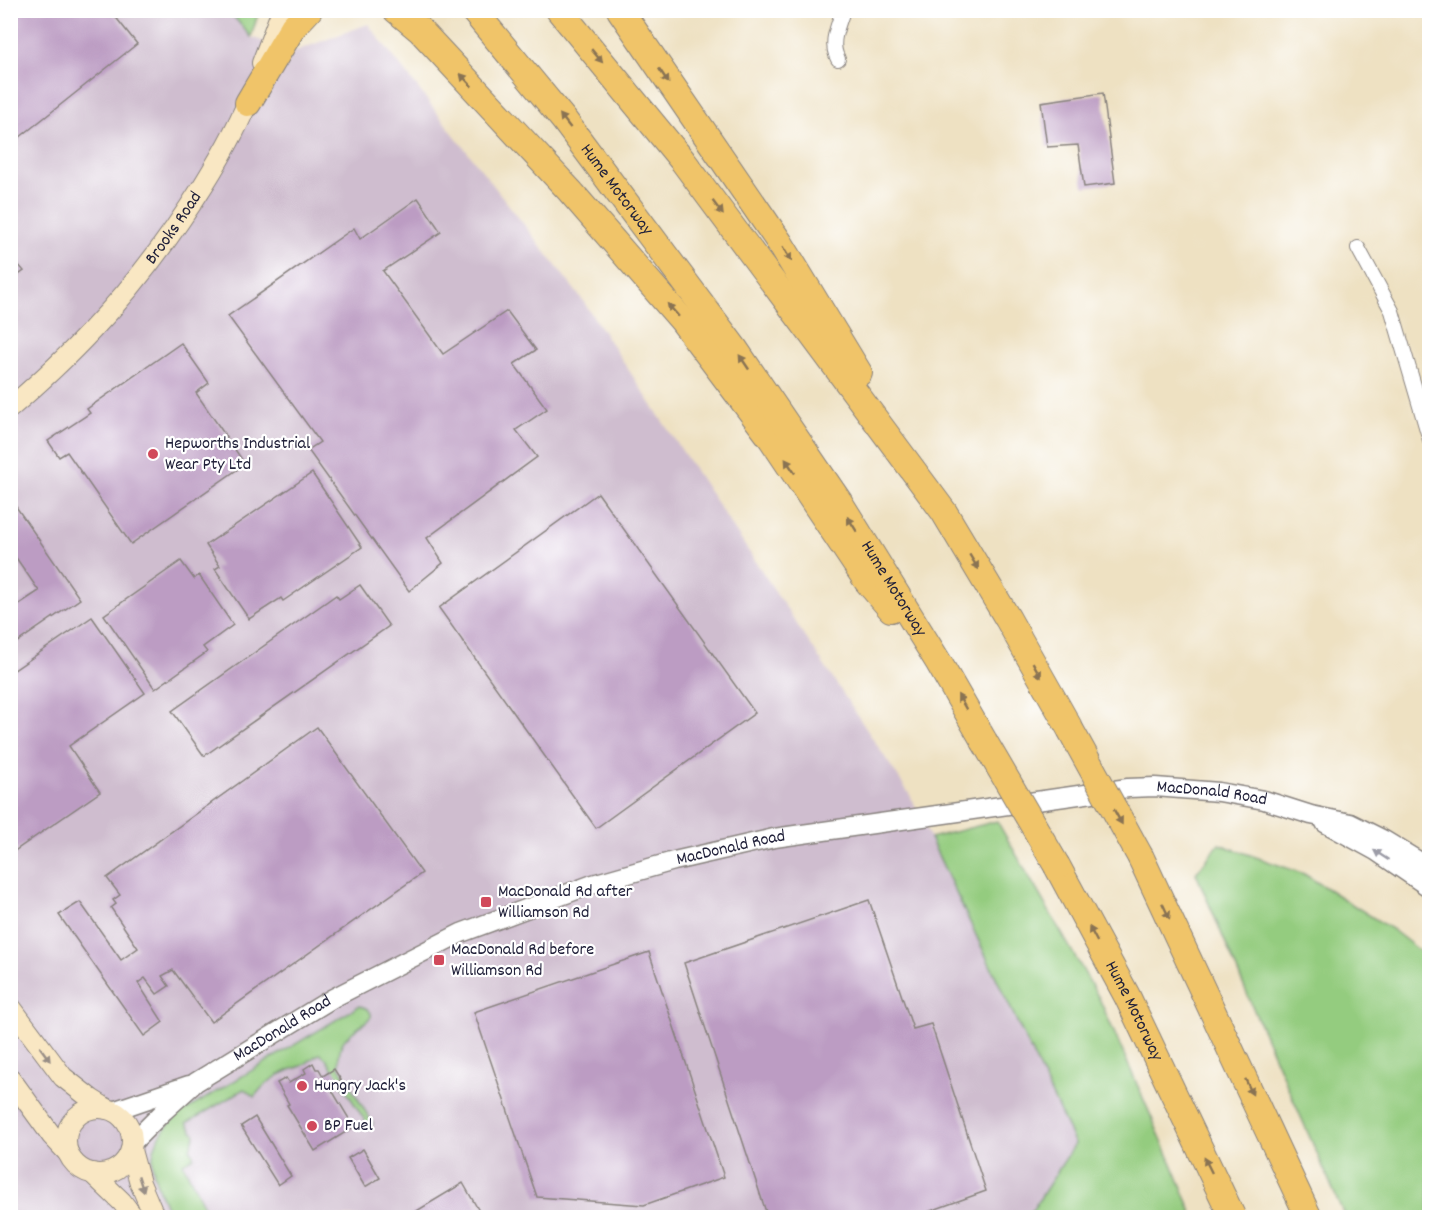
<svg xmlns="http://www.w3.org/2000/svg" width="1440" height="1228" font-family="Dekko,sans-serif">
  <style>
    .industrial { fill: #cfbdcf }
    .green { fill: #94cc7f; stroke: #5b775d; stroke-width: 1.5 }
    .building { fill: #bc9cc3 }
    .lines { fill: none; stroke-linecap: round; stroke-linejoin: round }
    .minor-casing { stroke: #88827e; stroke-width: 16 }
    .tertiary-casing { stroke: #88827e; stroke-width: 21 }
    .secondary-casing { stroke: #88827e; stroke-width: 22 }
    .motorway-casing { stroke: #88827e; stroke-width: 28 }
    .minor { stroke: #fff; stroke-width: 14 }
    .tertiary { stroke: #fff; stroke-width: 18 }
    .secondary { stroke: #f9e7c3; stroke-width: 20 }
    .motorway { stroke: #f0c469; stroke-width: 26 }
    .motorway-bridge-casing { stroke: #88827e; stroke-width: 28; stroke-linecap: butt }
    .motorway-bridge { stroke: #f0c469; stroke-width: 26 }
    .oneway { fill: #897352 }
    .oneway2 { fill: #9c9ca7 }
    .oneway3 { fill: #988e86 }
    .poi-dot { fill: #d1495b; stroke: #fff; stroke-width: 2 }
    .labels { text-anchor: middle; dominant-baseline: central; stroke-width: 4.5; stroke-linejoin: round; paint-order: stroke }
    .street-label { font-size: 18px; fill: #22223b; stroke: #fff }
    .poi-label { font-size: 18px; fill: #22223b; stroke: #fff; text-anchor: start }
  </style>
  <rect width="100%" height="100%" fill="#fff"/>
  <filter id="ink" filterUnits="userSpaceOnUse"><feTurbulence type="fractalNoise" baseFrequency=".0167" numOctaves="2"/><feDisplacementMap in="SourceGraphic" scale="12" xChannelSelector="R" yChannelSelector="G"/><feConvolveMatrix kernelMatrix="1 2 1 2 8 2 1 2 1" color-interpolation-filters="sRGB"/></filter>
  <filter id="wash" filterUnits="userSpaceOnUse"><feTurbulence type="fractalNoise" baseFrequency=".008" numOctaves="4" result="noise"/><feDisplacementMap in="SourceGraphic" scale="24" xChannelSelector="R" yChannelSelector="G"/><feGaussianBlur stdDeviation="1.35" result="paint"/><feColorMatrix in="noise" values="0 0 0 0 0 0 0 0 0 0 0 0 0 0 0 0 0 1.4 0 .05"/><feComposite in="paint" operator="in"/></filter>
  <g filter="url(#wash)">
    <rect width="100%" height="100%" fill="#eee1c2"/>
    <path class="industrial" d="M10,11H229L251,37L293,52L368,24L581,298L910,795L1075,1144L1028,1217H11Z"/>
    <g class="green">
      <path d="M229,11H259L251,37Z"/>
      <path d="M997,821L1099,998L1173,1166L1194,1217H1028L1075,1144L930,838Z"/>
      <path d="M1219,844L1304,874L1393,930L1429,958V1217H1345L1256,1015L1196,873Z"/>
      <path d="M359,1006C366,1007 372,1010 371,1017C352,1036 337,1034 339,1067L373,1124L369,1127L326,1059L320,1054C314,1056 310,1061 304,1065C300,1067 295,1068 290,1070C277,1075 263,1085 254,1097L244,1089L187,1123L195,1135L190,1148L194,1157L183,1163L209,1217L171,1218C151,1175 139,1146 181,1113Z"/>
    </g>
    <g id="blocks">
      <g class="building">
        <path d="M10,10H110L137,44L10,145Z"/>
        <path d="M1103,93L1115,183L1084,187L1078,145L1047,147L1041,102Z"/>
        <path d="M418,198L441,232L383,271L443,354L507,311L536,350L514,364L547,409L516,430L537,457L427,538L443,563L409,591L308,450L320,442L228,316L354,228L360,239Z"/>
        <path d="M10,255L24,271L10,281Z"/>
        <path d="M181,343L209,383L196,393L245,464L131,544L67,452L59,457L48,441L90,413L87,409Z"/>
        <path d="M312,473L362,547L283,601L281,598L249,619L215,569L220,566L206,545Z"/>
        <path d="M598,493L755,713L596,828L439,608Z"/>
        <path d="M10,498L80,599L10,647V610L39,591L10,549Z"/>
        <path d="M181,561L194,579L199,575L233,625L203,647L207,652L155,689L104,615Z"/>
        <path d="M360,585L389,626L204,756L172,711L336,595L339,599Z"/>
        <path d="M92,617L145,693L69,746L100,792L10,854V673Z"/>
        <path d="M317,727L422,873L211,1022L173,970L162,976L169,986L157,994L145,978L138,983L163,1022L144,1036L59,915L80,902L121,960L138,948L111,908L116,904L113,900L120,895L107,878Z"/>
        <path d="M869,900L913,1029L931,1024L986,1191L911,1218H768L684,963Z"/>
        <path d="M649,952L724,1177L644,1205L537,1197L474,1012Z"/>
        <path d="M313,1063L316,1069H319L323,1076L334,1069L341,1080L330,1087L354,1127L315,1151L287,1105L289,1104L277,1083L286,1078L289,1083L306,1073L304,1069Z"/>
        <path d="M255,1117L291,1176L278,1185L241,1126Z"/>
        <path d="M363,1149L380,1178L365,1187L348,1158Z"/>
        <path d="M463,1183L483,1218H405Z"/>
      </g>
    </g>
  </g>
  <g filter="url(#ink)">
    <use href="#blocks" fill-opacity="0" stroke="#88827e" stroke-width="1.5"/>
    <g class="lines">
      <defs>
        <g id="minor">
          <path d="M838,59C829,43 838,27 843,10"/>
          <path d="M1358,248L1392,311L1430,440"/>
        </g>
        <g id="tertiary">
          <path d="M1325,823L1376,851L1430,888"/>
          <path d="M113,1111L189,1085"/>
          <path id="s1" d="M132,1143L164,1111L196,1082L333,998L461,933L593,884L674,861L774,838L1128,788L1155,787L1219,792L1264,800L1311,815L1350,823L1384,840L1430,868"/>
        </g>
        <g id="secondary">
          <path d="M262,63L282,10"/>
          <path id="s2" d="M10,408C39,383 67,357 93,329C135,285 172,235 204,184C222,155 240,124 252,91"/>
          <path d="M10,1006L63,1077L91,1099L107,1109"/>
          <path d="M10,1078L52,1136L69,1154"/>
          <circle cx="99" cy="1141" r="33"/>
          <path d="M131,1150L140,1183L155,1218"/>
          <path d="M92,1173L122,1202L134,1218"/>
        </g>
        <g id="motorway">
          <path d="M396,10L420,30L570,191L682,320L771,438L867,581L891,609"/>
          <path id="s3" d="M473,10L564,120L735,349L840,503L939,663L984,741"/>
          <path d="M559,10L683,161L944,512L1008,619L1070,729"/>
          <path d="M620,10L780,243L859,373"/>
          <path d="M248,103L293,27L309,10"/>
          <path d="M1141,858L1309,1218"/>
          <path id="s4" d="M1057,866L1127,996L1233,1218"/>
        </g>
      </defs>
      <use href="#minor" class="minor-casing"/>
      <use href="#tertiary" class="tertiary-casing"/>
      <use href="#secondary" class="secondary-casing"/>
      <use href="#motorway" class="motorway-casing"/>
      <use href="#minor" class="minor"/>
      <use href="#tertiary" class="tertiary"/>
      <use href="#secondary" class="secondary"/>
      <use href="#motorway" class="motorway"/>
      <defs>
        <g id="motorway-bridge">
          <path d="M1070,729L1141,858"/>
          <path d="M984,741L1057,866"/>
        </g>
      </defs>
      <use href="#motorway-bridge" class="motorway-bridge-casing"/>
      <use href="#motorway-bridge" class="motorway-bridge"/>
    </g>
    <defs><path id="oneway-solid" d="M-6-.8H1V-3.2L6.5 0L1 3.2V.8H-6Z" transform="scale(1.5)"/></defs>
    <g class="oneway">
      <use href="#oneway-solid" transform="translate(597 56) rotate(50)"/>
      <use href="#oneway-solid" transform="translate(664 76) rotate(56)"/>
      <use href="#oneway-solid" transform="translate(466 80) rotate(-133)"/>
      <use href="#oneway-solid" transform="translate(565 121) rotate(-128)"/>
      <use href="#oneway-solid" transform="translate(718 208) rotate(53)"/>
      <use href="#oneway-solid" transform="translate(787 254) rotate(59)"/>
      <use href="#oneway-solid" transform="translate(673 310) rotate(-131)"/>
      <use href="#oneway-solid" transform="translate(744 362) rotate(-124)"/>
      <use href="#oneway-solid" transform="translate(790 466) rotate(-124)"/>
      <use href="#oneway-solid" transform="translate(852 524) rotate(-122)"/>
      <use href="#oneway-solid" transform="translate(974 562) rotate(59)"/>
      <use href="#oneway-solid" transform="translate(1037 670) rotate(61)"/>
      <use href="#oneway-solid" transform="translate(962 702) rotate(-120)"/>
      <use href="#oneway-solid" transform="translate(1118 817) rotate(61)"/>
      <use href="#oneway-solid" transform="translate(1166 911) rotate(65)"/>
      <use href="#oneway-solid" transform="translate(1093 934) rotate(-118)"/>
      <use href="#oneway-solid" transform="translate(1249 1087) rotate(65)"/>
      <use href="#oneway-solid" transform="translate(1208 1165) rotate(-116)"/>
    </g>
    <use class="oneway2" href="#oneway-solid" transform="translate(1381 855) rotate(-147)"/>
    <g class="oneway3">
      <use href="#oneway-solid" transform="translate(45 1054) rotate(54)"/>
      <use href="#oneway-solid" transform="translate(141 1184) rotate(72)"/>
    </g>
  </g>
  <g class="poi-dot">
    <circle cx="153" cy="454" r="6"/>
    <rect x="480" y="896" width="12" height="12" rx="3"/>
    <rect x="433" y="954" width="12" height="12" rx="3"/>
    <circle cx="302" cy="1086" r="6"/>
    <circle cx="312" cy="1126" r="6"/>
  </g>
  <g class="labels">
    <g class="street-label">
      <text stroke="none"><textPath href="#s3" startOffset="230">Hume Motorway</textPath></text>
      <text stroke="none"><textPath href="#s2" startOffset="244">Brooks Road</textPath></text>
      <text stroke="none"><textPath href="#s3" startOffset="716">Hume Motorway</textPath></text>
      <text stroke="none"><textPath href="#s1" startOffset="1162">MacDonald Road</textPath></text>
      <text stroke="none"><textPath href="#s1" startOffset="676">MacDonald Road</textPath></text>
      <text stroke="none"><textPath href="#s4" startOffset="164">Hume Motorway</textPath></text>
      <text stroke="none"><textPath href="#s1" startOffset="190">MacDonald Road</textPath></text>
    </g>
    <g class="poi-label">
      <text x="165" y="444">Hepworths Industrial<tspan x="165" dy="21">Wear Pty Ltd</tspan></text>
      <text x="498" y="892">MacDonald Rd after<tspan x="498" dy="21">Williamson Rd</tspan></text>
      <text x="451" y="950">MacDonald Rd before<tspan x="451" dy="21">Williamson Rd</tspan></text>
      <text x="314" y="1086">Hungry Jack's</text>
      <text x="324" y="1126">BP Fuel</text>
    </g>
  </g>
  <rect width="1440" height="1228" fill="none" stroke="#fff" stroke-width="36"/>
</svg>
